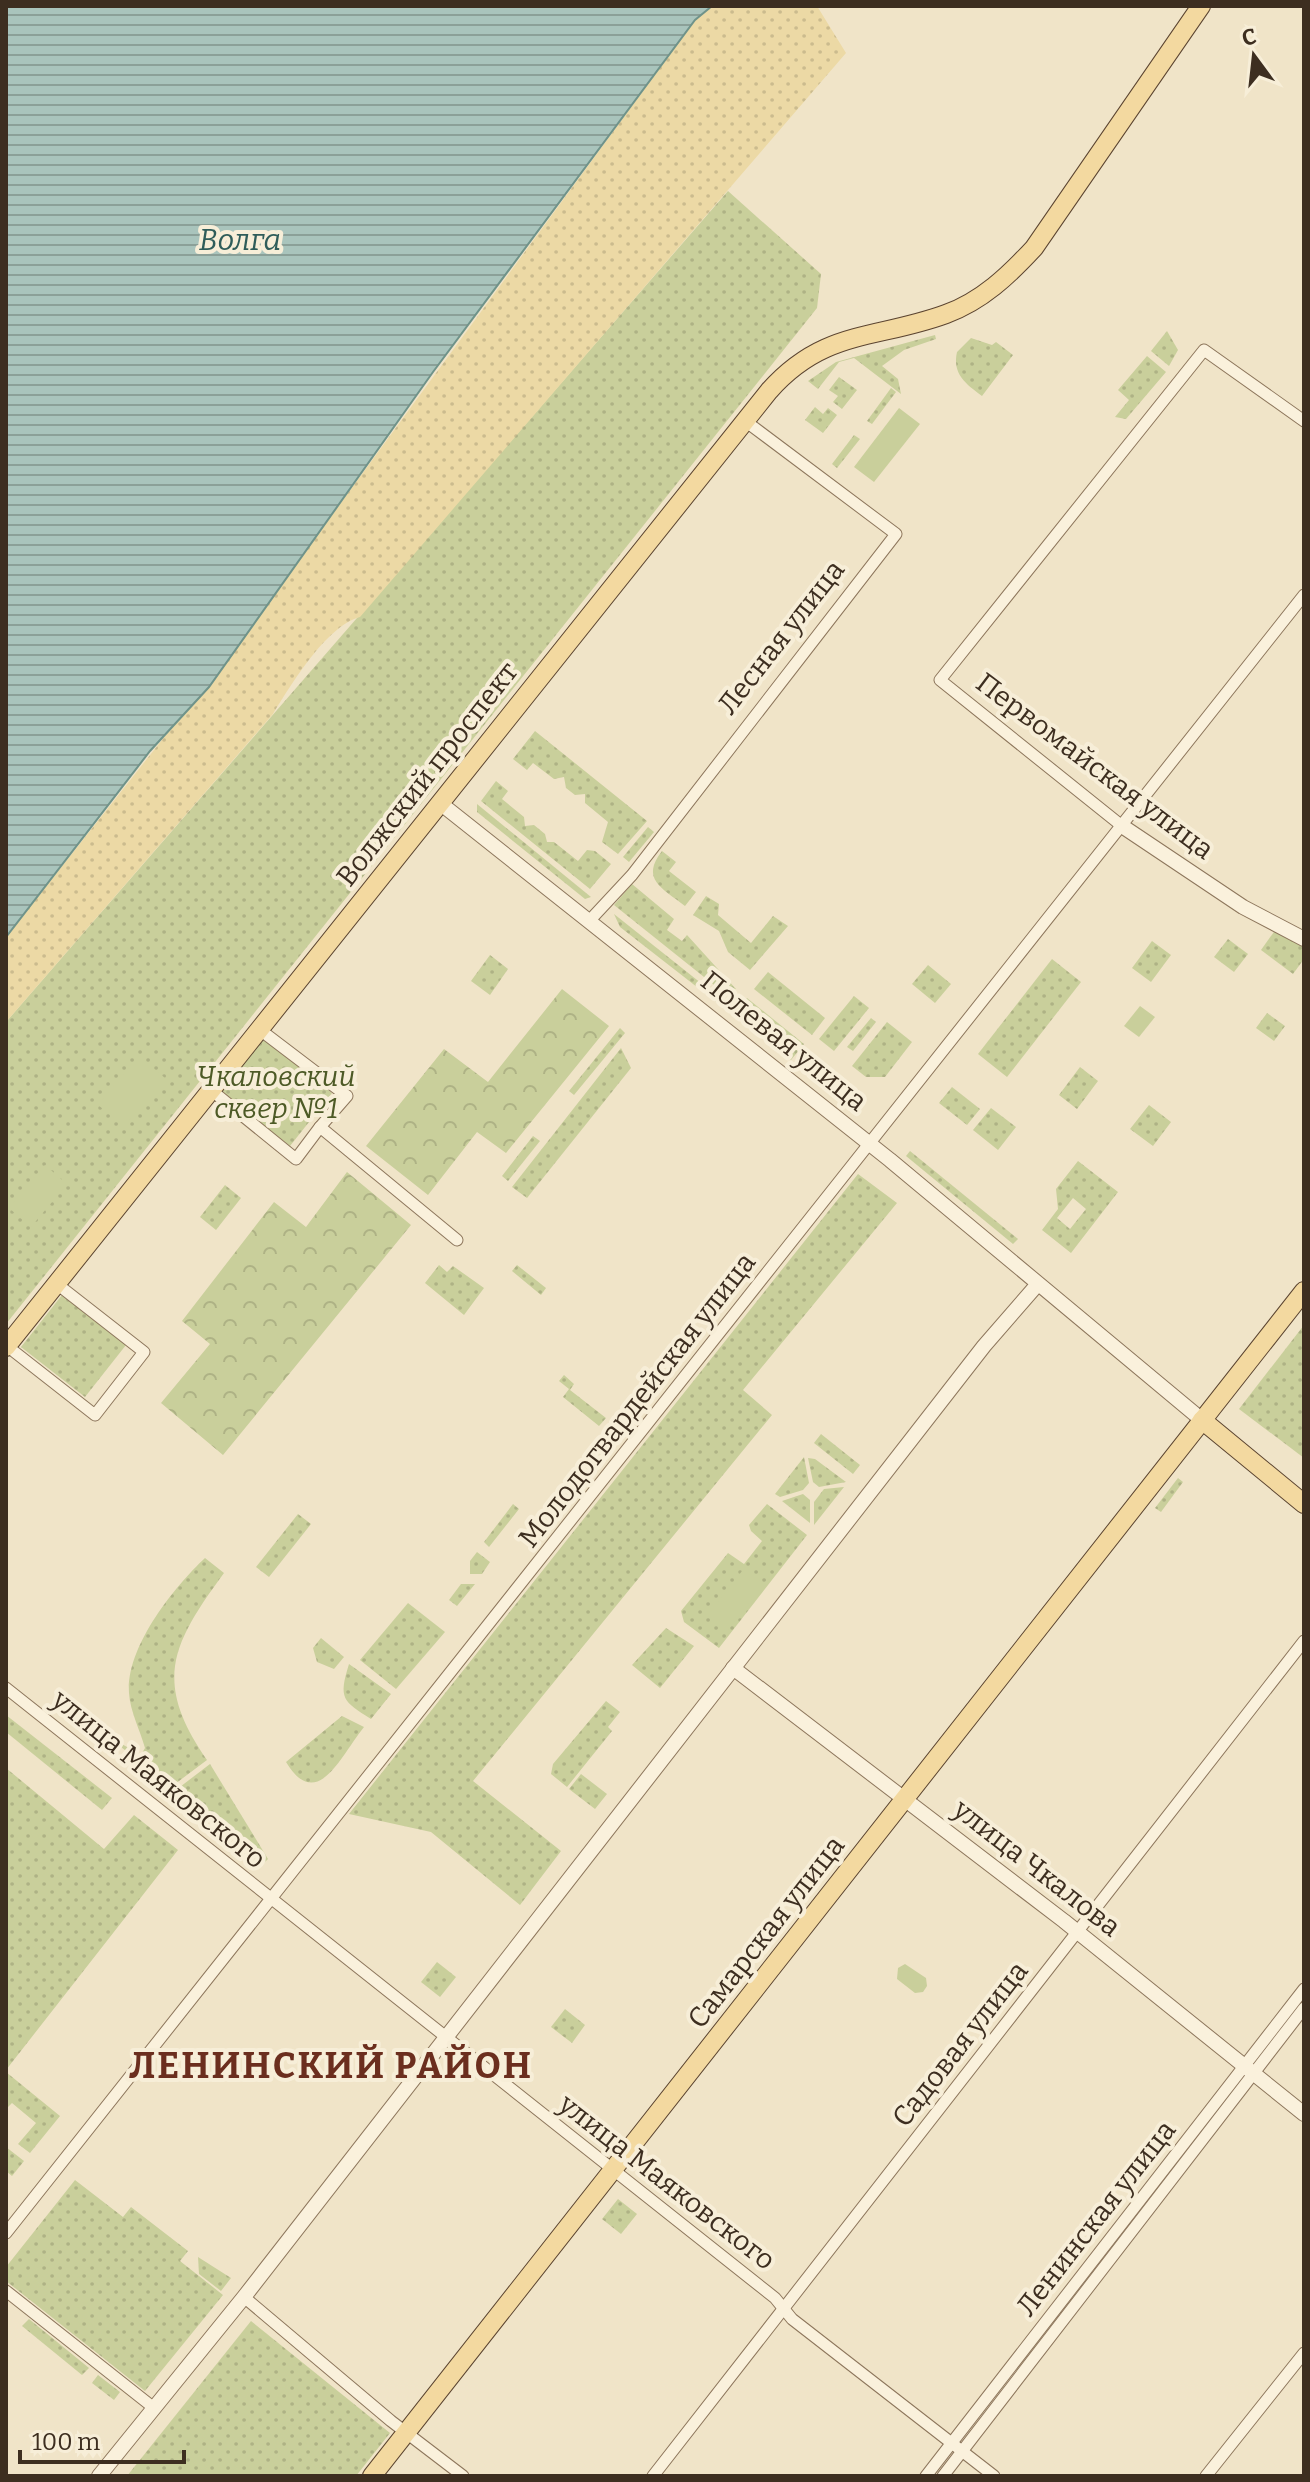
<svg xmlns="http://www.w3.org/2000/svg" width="1310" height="2482" font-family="Bitter,serif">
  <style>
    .grass { fill: url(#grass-dots); fill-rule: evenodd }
    .forest { fill: url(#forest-crowns) }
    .sand { fill: url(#sand-dots) }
    .garden { fill: #c9cf9b }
    .water { fill: url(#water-rules); stroke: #6f938a; stroke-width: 2 }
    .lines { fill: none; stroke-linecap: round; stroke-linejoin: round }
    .minor-casing { stroke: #8d765c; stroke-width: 13 }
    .tertiary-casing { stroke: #8d765c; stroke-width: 16 }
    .primary-casing { stroke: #5b4430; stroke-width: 20 }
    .minor { stroke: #faf1dc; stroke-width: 11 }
    .tertiary { stroke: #faf1dc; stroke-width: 14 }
    .primary { stroke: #f3d9a0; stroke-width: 18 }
    .labels { text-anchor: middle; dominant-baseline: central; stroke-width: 8; stroke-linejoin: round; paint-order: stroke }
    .street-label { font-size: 28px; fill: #3d2e20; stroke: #f7eed8 }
    .park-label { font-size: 28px; font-style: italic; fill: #4d5a26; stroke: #f7eed8 }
    .water-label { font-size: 30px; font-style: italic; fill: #2f5d5a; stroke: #f7eed8 }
    .district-label { font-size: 36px; font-weight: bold; letter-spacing: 2px; fill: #6b2e1e; stroke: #f7eed8 }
  </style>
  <defs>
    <pattern id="grass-dots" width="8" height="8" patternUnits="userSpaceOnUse" patternTransform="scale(2)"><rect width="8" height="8" fill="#c9cf9b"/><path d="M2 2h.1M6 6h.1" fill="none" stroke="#aeb285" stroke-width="1.8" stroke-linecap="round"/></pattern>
    <pattern id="forest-crowns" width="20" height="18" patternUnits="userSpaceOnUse" patternTransform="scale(2)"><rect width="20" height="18" fill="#c9cf9b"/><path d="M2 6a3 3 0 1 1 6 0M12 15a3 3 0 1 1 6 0" fill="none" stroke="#aeb285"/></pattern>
    <pattern id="sand-dots" width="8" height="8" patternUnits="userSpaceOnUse" patternTransform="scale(2)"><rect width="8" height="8" fill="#ecd9a5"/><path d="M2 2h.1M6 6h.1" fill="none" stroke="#cbbb8e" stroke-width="1.8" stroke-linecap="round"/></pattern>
    <pattern id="water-rules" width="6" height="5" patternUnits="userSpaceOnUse" patternTransform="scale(2)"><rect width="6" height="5" fill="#a9c4bc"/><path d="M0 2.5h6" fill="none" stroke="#8ba098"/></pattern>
  </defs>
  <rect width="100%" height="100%" fill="#f0e4c8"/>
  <g class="grass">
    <path d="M728,191L821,274L817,308L6,1324V1022Z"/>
    <path d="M1167,331L1178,350L1169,366L1151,351Z"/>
    <path d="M935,335L936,339L904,350L882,366L898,379L901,394L854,358L839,362L818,389L808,381L836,362Z"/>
    <path d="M971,338L992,345L996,342L1013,355L982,396C966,384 952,374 957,352Z"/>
    <path d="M1147,356L1166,372L1126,419L1115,417L1129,400L1118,390Z"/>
    <path d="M839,377L857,390L842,409L833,402L838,396L829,390Z"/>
    <path d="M891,388L896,392L872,424L867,421Z"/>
    <path d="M815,407L823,414L828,408L837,415L823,433L805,420Z"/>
    <path d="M854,435L860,439L837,468L832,464Z"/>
    <path d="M535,731L647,821L618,854L602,842L608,822L585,803V794L575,795L566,788L564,777L554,779L533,763L527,770L513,759Z"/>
    <path d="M496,781L508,791L502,799L524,817L525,826L534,825L545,834L547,842H554L578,861L587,850L595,851L611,864L590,889L481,801Z"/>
    <path d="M477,804L591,897L585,899L477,812Z"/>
    <path d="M648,827L654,832L629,862L623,857Z"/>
    <path d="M662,851L676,862L669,871L696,892L685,906C662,888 640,879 662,851Z"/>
    <path d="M632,884L674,919L667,930L682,941L687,935L736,989L724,993L614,905Z"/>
    <path d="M706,896L719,904L718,915L751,943L773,916L788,926L750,970L728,952L719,931L693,915Z"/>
    <path d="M614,914L726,1003L720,1005L620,927Z"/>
    <path d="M1276,929L1304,945V959L1293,974L1261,950Z"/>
    <path d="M1228,939L1248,954L1234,972L1214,957Z"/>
    <path d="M1152,941L1171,955L1151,982L1132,968Z"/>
    <path d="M490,955L508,969L490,995L471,981Z"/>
    <path d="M1052,959L1081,982L1007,1077L978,1054Z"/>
    <path d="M928,965L951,984L935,1003L912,984Z"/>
    <path d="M768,972L825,1018L812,1035L754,989Z"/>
    <path d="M854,996L869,1008L834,1051L819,1039Z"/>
    <path d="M747,998L804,1044L791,1060L734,1013Z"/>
    <path d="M1267,1013L1285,1026L1274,1041L1256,1028Z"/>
    <path d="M871,1018L876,1022L853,1051L847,1047Z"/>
    <path d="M887,1022L912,1042L885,1077H866L852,1066Z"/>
    <path d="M620,1028L625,1033L574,1095L569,1091Z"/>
    <path d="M262,1038L332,1093L290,1146L220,1091Z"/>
    <path d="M621,1048L631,1068L527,1198L512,1187Z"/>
    <path d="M1080,1067L1098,1081L1077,1109L1059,1095Z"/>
    <path d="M952,1087L980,1109L967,1125L939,1103Z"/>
    <path d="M1149,1105L1171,1122L1153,1146L1130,1129Z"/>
    <path d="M991,1108L1016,1127L998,1150L973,1130Z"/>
    <path d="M533,1136L540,1141L508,1181L502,1176Z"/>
    <path d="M910,1151L1018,1239L1013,1244L906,1156Z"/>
    <path d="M1078,1161L1118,1192L1071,1253L1042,1230L1058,1209L1056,1189ZM1073,1198L1086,1209L1070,1229L1057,1218Z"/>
    <path d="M858,1174L897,1203L743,1390L772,1415L473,1781L561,1851L520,1905L431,1832L349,1814Z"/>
    <path d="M225,1185L241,1198L216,1230L200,1217Z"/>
    <path d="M439,1265L447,1272L453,1266L484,1288L464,1315L425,1283Z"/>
    <path d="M517,1265L546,1288L541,1295L512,1271Z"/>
    <path d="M62,1295L126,1345L85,1397L21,1347Z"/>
    <path d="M1304,1325V1458L1239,1409Z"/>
    <path d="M564,1375L574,1384L570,1390L606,1418L599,1426L563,1397L569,1389L559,1381Z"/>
    <path d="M821,1434L860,1465L853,1474L814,1443Z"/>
    <path d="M804,1457L809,1483L803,1490L780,1497L775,1494Z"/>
    <path d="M808,1458L815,1459L846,1482L819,1487L813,1482Z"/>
    <path d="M1178,1478L1183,1482L1161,1512L1155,1508Z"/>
    <path d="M844,1487L814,1525V1502L824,1489Z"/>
    <path d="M803,1494L810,1500V1523L782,1501Z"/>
    <path d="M513,1504L519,1509L489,1547L484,1542Z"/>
    <path d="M767,1504L807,1535L719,1648L684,1622L681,1611L728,1553L744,1564L762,1541L751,1531L749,1525Z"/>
    <path d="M298,1514L311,1524L269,1577L256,1567Z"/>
    <path d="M477,1552L490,1562L482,1574H470V1561Z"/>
    <path d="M205,1558L224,1573C171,1645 153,1682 207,1760L171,1787L106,1735L141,1755L145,1748C140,1730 130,1711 129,1693C126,1647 174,1587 205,1558Z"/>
    <path d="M461,1584H475L457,1606L449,1600Z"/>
    <path d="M408,1603L445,1632L396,1689L360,1660Z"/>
    <path d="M666,1628L694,1646L660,1688L632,1665Z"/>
    <path d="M321,1638L344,1657L334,1669L317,1662L313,1648Z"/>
    <path d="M349,1664L391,1694L371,1719C343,1701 338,1699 349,1664Z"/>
    <path d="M606,1701L620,1712L608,1727L612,1731L567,1787L551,1774L553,1764Z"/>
    <path d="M6,1715L112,1798L102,1810L6,1732Z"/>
    <path d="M342,1716L364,1727C340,1757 317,1813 286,1762Z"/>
    <path d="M210,1764L268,1859L264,1863L176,1790Z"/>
    <path d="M6,1768L104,1849L134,1815L178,1850L6,2070Z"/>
    <path d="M581,1774L607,1794L595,1809L569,1789Z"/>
    <path d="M437,1962L456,1977L440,1997L421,1982Z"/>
    <path d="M565,2009L585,2025L572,2043L551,2027Z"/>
    <path d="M6,2072L60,2116L30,2153L18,2144L36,2123L12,2103L6,2109Z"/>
    <path d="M6,2147L24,2161L12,2176L6,2171Z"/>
    <path d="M75,2180L123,2217L131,2207L188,2251L180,2261L223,2295L145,2391L6,2281V2267Z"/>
    <path d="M618,2199L637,2214L621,2234L602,2219Z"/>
    <path d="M198,2257L231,2278L221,2291L199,2274Z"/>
    <path d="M29,2319L89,2368L82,2375L22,2326Z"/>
    <path d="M251,2321L390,2433L356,2476H127Z"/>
    <path d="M98,2375L120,2392L114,2400L92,2383Z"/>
  </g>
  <g class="forest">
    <path d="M562,989L609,1026L506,1153L477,1132L428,1195L366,1146L444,1049L488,1082Z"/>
    <path d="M347,1172L411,1225L223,1455L161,1403L210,1344L182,1321L274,1202L306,1227Z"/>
  </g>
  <path class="sand" d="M712,6H817L846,53L360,617C326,626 291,685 273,714L6,1022V937L177,721L315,538L695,20Z"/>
  <g class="garden">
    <path d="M899,408L920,424L874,482L854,467Z"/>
    <path d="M1140,1006L1155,1017L1139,1037L1124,1026Z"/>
    <path d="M139,1056L165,1078L124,1126L98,1105Z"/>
    <path d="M45,1165L67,1184L31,1227L9,1208Z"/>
    <path d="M742,1571L762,1586L728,1630L708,1615Z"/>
    <path d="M905,1964L926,1978L927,1986L923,1992L915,1993L897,1979L898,1968Z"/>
  </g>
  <path class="water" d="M6,6H712L695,20L433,372L209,687L150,751L6,937Z"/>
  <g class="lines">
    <defs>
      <g id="minor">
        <path d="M1122,826L940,680L1204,350L1304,421"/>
        <path d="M591,919L632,875L896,534L744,420"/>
        <path d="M259,1029L347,1096L320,1127"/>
        <path d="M211,1090L296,1159L320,1127L457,1240"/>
        <path d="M7,1346L95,1415L144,1352L57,1284"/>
        <path d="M6,1688L775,2298L792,2319L994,2476"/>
        <path d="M6,2233L1304,595"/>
        <path d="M6,2291L154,2408"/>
        <path d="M244,2297L391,2421L463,2476"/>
        <path d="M653,2476L1304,1641"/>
        <path d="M926,2476L1304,1989"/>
        <path d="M943,2476L1304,2008"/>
        <path d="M1206,2476L1304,2353"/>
      </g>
      <g id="tertiary">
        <path d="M440,803L890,1160L1202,1420"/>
        <path d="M1122,826L1243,907L1304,939"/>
        <path d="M733,1668L1064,1921L1304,2114"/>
        <path d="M99,2476L244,2297L984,1346L1037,1285"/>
      </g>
      <g id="primary">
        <path d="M6,1347L769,391C824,329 875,340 946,314C982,301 1009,275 1034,248L1201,6"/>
        <path d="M1202,1420L1304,1504"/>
        <path d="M372,2476L1304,1291"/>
      </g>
    </defs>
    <use href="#minor" class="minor-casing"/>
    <use href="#tertiary" class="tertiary-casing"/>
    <use href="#primary" class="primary-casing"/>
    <use href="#minor" class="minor"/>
    <use href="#tertiary" class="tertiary"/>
    <use href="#primary" class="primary"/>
  </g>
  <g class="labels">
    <g class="street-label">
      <text transform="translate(781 637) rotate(-52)">Лесная улица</text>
      <text transform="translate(1095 766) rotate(37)">Первомайская улица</text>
      <text transform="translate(427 774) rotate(-52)">Волжский проспект</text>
      <text transform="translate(784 1041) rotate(39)">Полевая улица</text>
      <text transform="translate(637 1400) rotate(-52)">Молодогвардейская улица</text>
      <text transform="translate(159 1779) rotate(39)">улица Маяковского</text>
      <text transform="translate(1037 1868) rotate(38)">улица Чкалова</text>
      <text transform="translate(766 1932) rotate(-52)">Самарская улица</text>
      <text transform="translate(960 2044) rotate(-52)">Садовая улица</text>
      <text transform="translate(667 2182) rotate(38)">улица Маяковского</text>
      <text transform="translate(1096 2218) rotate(-52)">Ленинская улица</text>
    </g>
    <g class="park-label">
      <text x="276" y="1076">Чкаловский<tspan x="276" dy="32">сквер №1</tspan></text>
    </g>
    <g class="water-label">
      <text x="240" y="240">Волга</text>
    </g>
    <g class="district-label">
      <text x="331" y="2066">ЛЕНИНСКИЙ РАЙОН</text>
    </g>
  </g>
  <rect width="1310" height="2482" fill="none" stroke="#3d2e20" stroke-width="16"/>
  <g transform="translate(1254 56) rotate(345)" stroke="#f7eed8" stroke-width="6" paint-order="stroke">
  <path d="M0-6L14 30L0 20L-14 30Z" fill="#3d2e20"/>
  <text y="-12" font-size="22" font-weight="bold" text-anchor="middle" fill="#3d2e20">С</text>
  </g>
  <path d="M20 2450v12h164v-12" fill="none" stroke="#3d2e20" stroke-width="4"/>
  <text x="32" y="2450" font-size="24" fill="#3d2e20" stroke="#f7eed8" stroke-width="6" paint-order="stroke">100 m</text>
</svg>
